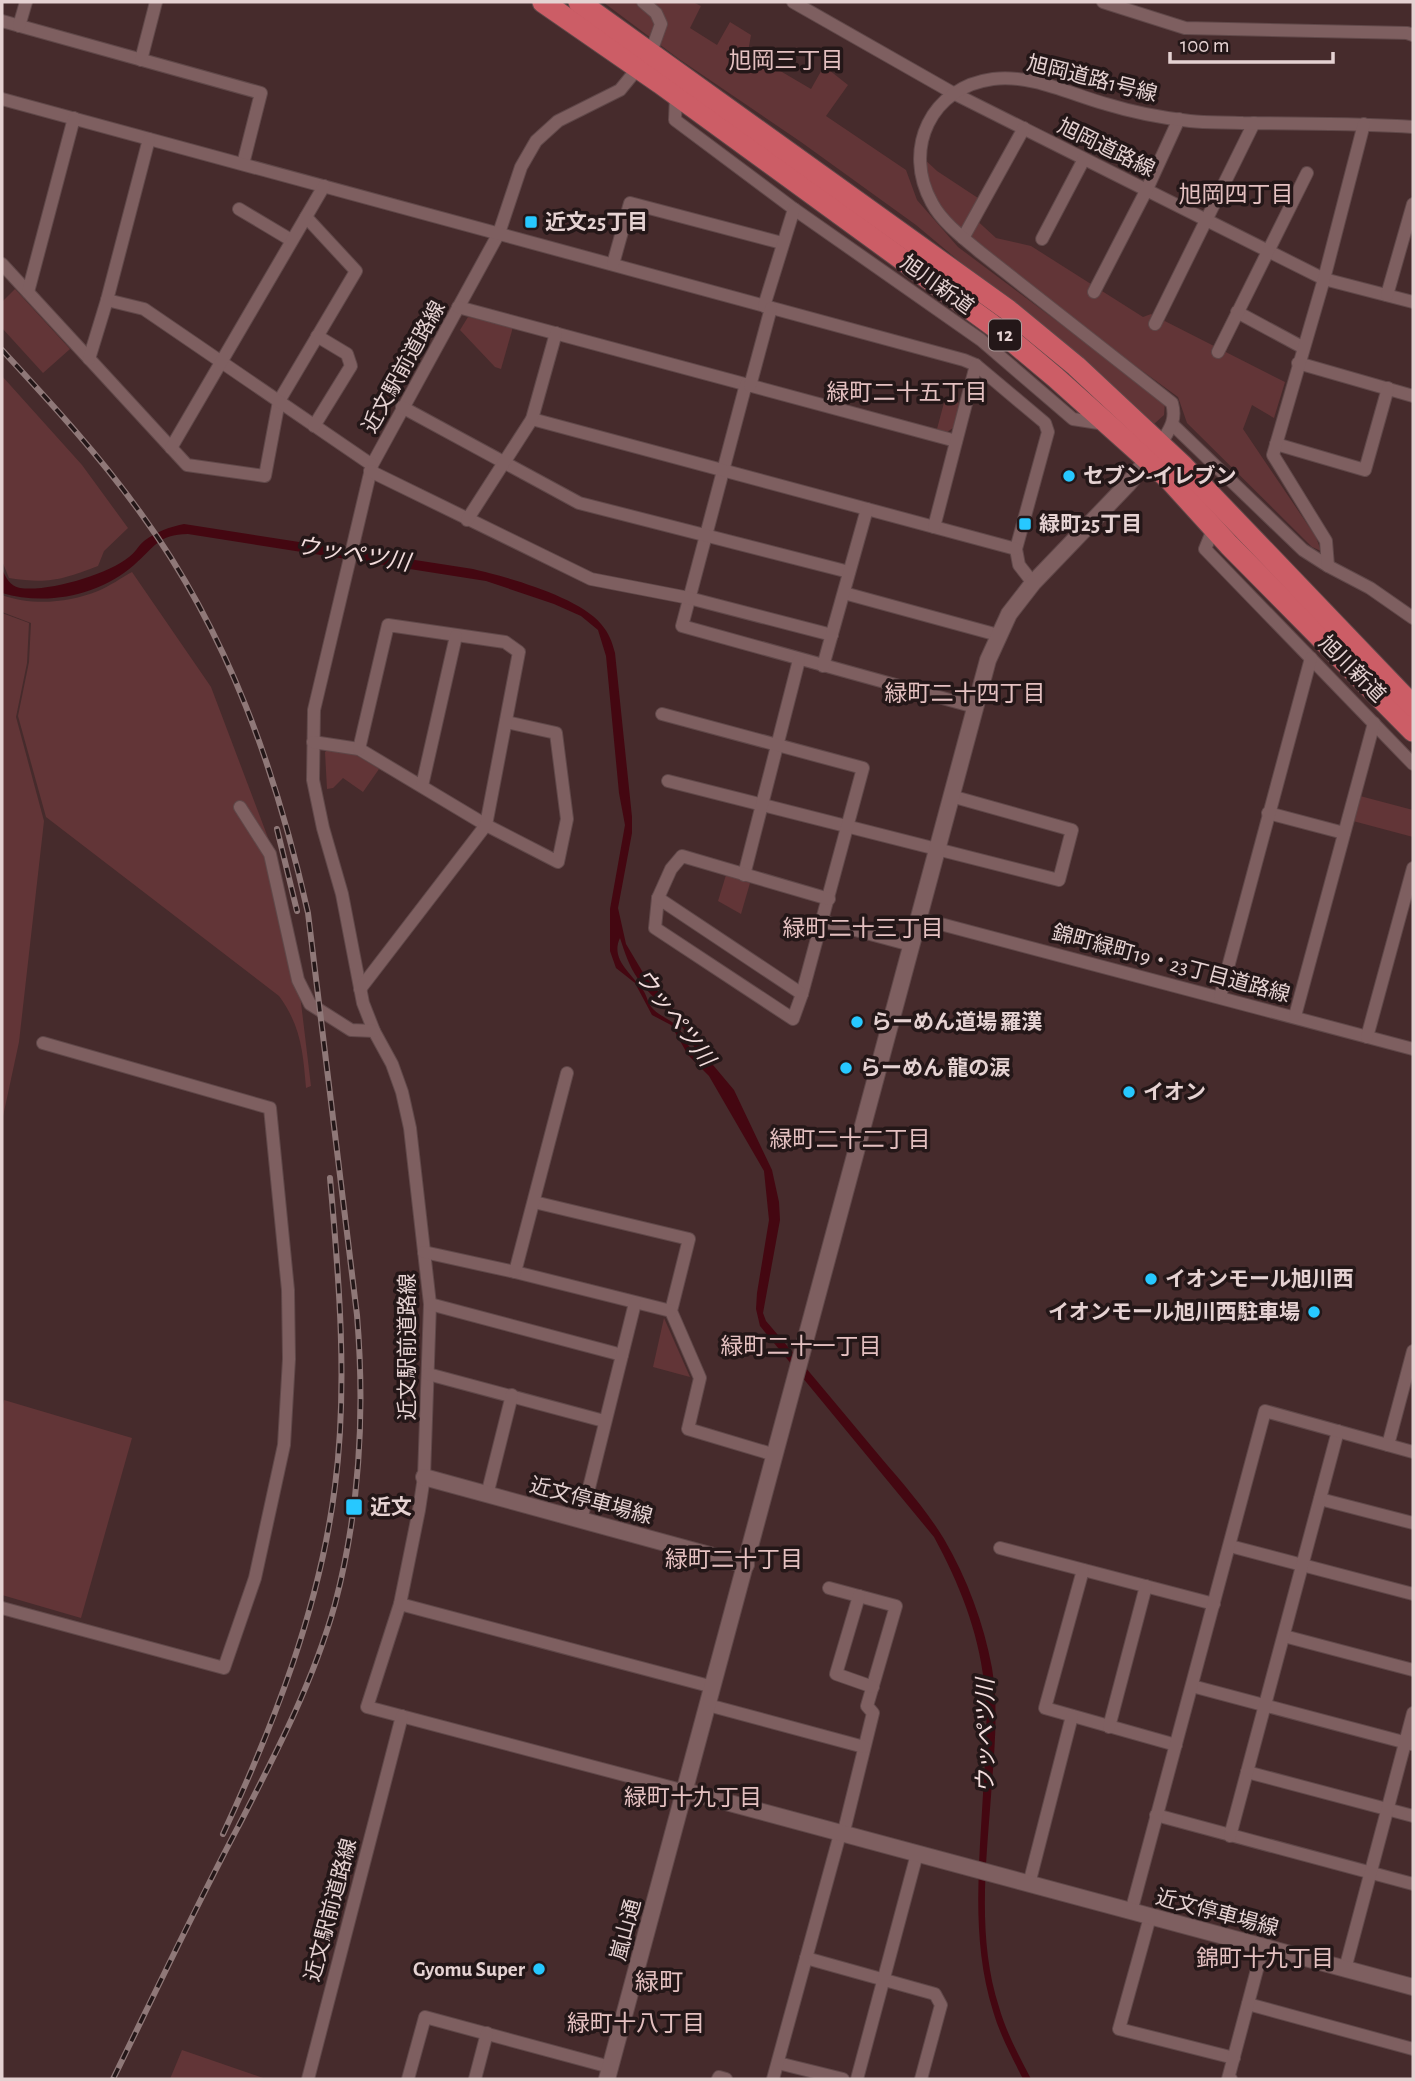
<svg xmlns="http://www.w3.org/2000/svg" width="1415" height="2081" font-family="'Alegreya Sans','Noto Sans JP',sans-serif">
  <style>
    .green { fill: #623537 }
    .water { fill: #440711; fill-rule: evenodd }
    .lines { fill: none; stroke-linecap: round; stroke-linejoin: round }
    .street-casing { stroke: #604849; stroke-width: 14 }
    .secondary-casing { stroke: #604849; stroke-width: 18 }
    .highway-casing { stroke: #604849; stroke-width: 23 }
    .street { stroke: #7e5f60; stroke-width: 12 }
    .secondary { stroke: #7e5f60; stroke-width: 16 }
    .highway { stroke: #cc5d66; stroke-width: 21 }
    .rail-casing { stroke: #8f7878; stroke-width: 6 }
    .rail { stroke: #241718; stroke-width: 3.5; stroke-dasharray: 10; stroke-linecap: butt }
    .poi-dot { fill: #27c8ff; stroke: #241718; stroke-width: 2.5 }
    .labels { text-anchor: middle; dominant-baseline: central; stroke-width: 7; stroke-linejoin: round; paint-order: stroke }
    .shield { fill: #241718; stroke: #ab9a9a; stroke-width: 2 }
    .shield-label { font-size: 19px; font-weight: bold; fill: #e5d2d2 }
    .street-label { font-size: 21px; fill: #e5d2d2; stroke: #241718 }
    .poi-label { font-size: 21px; font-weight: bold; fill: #e5d2d2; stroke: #241718; text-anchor: start }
    .neighbourhood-label { font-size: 23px; fill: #e4c0c0; stroke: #241718 }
    .water-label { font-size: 23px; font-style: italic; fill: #f2dcdc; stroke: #241718 }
    .quarter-label { font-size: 24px; fill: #e4c0c0; stroke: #241718 }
  </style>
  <rect width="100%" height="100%" fill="#462b2c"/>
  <g class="green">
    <path d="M603,2H693L701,6L690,28L717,45L730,22L751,35L748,52L811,89L824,66L848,85L826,116L906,170L917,200L958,247L1165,402L1164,415L1154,424L916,225L801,142L679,59Z"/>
    <path d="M920,155L937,171L981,200L972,216L996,238L1031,246L1143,317L1151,314L1285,382L1274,418L1252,405L1243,429L1316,537L1321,551L1312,547L1187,423L1178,397L980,252L933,205Z"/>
    <path d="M15,289L70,349L43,373L2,328V302Z"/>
    <path d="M468,317L513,327L501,369L495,367L460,330Z"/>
    <path d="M2,376L82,465L128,528L104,551L98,566C61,580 48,584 9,578L2,561Z"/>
    <path d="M945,399L960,403L953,428L947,432L937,429Z"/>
    <path d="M132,572L211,687L270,843L293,936L311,1086L306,1088C303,1052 301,1026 279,996L46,817L18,716L29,662L31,623L2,612V595C32,606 68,603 98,591C110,586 121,578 132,572Z"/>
    <path d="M2,613L29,623L27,663L16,717L44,821L19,1042L2,1121Z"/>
    <path d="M328,749L356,755L379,769L363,792L343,778L333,788L327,789L325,752Z"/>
    <path d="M1360,796L1413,810V837L1353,821Z"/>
    <path d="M726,875L750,883L741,914L718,901Z"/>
    <path d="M664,1318L690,1377L653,1367Z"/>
    <path d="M4,1400L132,1438L81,1618L2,1595V1409Z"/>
    <path d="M182,2050L266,2079H170Z"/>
  </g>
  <path class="water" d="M184,524L473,569C507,577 579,597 601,624C609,633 612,642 615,653L632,817V833L618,908L626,944L645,976L698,1038L708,1059L734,1090L772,1170L779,1202L780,1220L763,1313L766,1321C802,1363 837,1405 872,1447C897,1477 924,1506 944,1539C967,1578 984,1624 992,1668C999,1710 994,1754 991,1796C986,1865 977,1939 999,2007C1006,2032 1019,2056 1031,2079H1023C1012,2057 1000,2035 993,2011C971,1941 979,1866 983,1794C985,1757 989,1719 984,1682C978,1630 959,1583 934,1537L760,1326L756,1309L757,1293L769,1220L764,1171L709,1076L688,1055L671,1025L652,1015L635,983L616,968L610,951V909L625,825L619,793L606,656L598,630L581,616L554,604L486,581L188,534C158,534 154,548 134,565C99,596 46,606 2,593V569C6,578 10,586 20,588C48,592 107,575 129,557C135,553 138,546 144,541C156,532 169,527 184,524ZM620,938C625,953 629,966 638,979C656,1004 684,1020 695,1049H691C685,1042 683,1032 676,1025C669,1019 660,1016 653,1009C648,1004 647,996 643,990C631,973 610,959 620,938Z"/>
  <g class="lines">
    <defs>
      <g id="street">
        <path d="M643,2L656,13L661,24L651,52L620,90L558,121L536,141L521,167L499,233L372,465L314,710L313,780L323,828L342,894L363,1003L374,1031L392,1064L402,1092L410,1128L430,1304L424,1477L419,1510L400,1604L367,1707L685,1791"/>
        <path d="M793,2L953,93L1324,279L1413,302"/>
        <path d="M1103,2L1185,28L1407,33L1413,35"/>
        <path d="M2,21L261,93L243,164"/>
        <path d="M19,26L26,2"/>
        <path d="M141,60L156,2"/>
        <path d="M676,96L675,120L794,209L981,340L1073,419L1105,424"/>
        <path d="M2,99L964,360L976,365L1045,423L1048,432L1016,549L1019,565L1033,583"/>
        <path d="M239,209L291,240"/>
        <path d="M963,238L1024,128"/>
        <path d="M1042,239L1084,159"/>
        <path d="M2,264L187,465L265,476L279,401L356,271L306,217"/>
        <path d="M613,264L630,203L782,243"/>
        <path d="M28,292L74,118"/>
        <path d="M1094,292L1147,189L1179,119"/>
        <path d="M1387,295L1413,204"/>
        <path d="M107,300L144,309L372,465"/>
        <path d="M764,306L794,209"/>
        <path d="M458,307L956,441"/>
        <path d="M1237,312L1302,347"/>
        <path d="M1155,324L1254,123"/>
        <path d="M1218,352L1307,173"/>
        <path d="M89,359L107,300L149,139"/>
        <path d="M1298,363L1413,396"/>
        <path d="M746,384L682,626L975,707"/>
        <path d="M750,386L771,308"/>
        <path d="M402,407L579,503L849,572"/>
        <path d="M532,419L1016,549"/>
        <path d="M1173,425L1303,550L1328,566L1370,588L1413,618"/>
        <path d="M314,426L351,366L347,354L317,336"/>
        <path d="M1276,444L1365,470L1388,388"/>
        <path d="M1160,445C1169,430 1177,421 1172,403L980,252C963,238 942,222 932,203C902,149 931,87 993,79C1031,74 1070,94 1106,104C1132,112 1163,118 1190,121C1207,123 1225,122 1243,123C1300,124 1357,123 1413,127"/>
        <path d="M171,448L324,186"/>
        <path d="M370,471L591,579L689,598L832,635"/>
        <path d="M467,520L532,419L556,333"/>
        <path d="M934,527L976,365"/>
        <path d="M1214,527L1205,549L1413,764"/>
        <path d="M1328,566L1326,541L1273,455L1324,279L1364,124"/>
        <path d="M844,593L998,635"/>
        <path d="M823,666L867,509"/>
        <path d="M313,742L359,749L486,825L558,862L567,819L556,733L506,722"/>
        <path d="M359,749L388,625L505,642L519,652L486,825L360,989"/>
        <path d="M668,781L1059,880L1072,830L951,796"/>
        <path d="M422,786L456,636"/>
        <path d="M240,807L270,854L298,980L310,1004L351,1030L374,1031"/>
        <path d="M1268,813L1344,833"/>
        <path d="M744,875L799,660"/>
        <path d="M658,898L655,928L793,1019L802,994L863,768L662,714"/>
        <path d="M918,918L1413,1049"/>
        <path d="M822,921L911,945"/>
        <path d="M802,994L658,898L671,869L682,856L829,899"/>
        <path d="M1220,997L1311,658"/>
        <path d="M1295,1016L1374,723"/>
        <path d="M1367,1037L1413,868"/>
        <path d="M534,1202L689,1239L671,1311L700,1378L688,1429L775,1455"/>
        <path d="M424,1252L515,1272L671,1311"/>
        <path d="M515,1272L567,1073"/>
        <path d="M430,1304L622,1355"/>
        <path d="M428,1374L604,1421"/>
        <path d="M1388,1445L1413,1351"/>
        <path d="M487,1495L512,1395"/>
        <path d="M1320,1499L1413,1523"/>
        <path d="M581,1520L635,1303"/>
        <path d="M1230,1546L1413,1594"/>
        <path d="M1000,1548L1214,1604"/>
        <path d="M1083,1570L1045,1708L1176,1745"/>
        <path d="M829,1588L896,1606L867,1706L873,1713L843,1835"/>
        <path d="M859,1596L836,1674L873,1687"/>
        <path d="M400,1604L713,1687"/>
        <path d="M2,1608L224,1668L255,1578L284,1445L289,1359L288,1290L270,1108L43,1043"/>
        <path d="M1284,1636L1413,1670"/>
        <path d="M1192,1686L1411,1744"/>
        <path d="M708,1705L864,1747"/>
        <path d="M1109,1727L1146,1586"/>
        <path d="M1247,1772L1413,1816"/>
        <path d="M1156,1815L1413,1884"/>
        <path d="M1230,1836L1338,1431"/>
        <path d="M1029,1884L1072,1716"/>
        <path d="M1131,1912L1265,1411L1413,1452"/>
        <path d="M1150,1917L1119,2029L1234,2058"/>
        <path d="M806,1958L935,1994L941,2005L921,2079"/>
        <path d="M1345,1969L1413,1713"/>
        <path d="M1248,2004L1413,2049"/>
        <path d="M778,2063L843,2079"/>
        <path d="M308,2079L402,1716"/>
        <path d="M408,2079L425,2017L610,2067"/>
        <path d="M475,2079L487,2033"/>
        <path d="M718,2079L719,2077L726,2079"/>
        <path d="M773,2079L840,1834"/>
        <path d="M857,2079L917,1854"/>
        <path d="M1231,2079H1228L1263,1947"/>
      </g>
      <g id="secondary">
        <path d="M424,1477L746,1565"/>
        <path d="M685,1791L1413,1987"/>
        <path d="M607,2079L988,660L1009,614L1033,583L1128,484L1154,452"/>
      </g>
      <g id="highway">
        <path d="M543,2L660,83L999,330L1055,377L1169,479L1229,545L1413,731"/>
        <path d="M579,2L1008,310L1076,366L1183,466L1413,706"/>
      </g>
    </defs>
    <use href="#street" class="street-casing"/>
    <use href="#secondary" class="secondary-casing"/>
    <use href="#highway" class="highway-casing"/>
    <use href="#street" class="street"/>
    <use href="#secondary" class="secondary"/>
    <use href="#highway" class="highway"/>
    <defs>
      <g id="rail">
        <path d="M2,350C51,403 100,456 142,515C229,635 276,771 308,913L357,1315C365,1412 360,1509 335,1604C313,1683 275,1755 238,1827C194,1910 154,1995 113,2079"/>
        <path d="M277,829L297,911"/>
        <path d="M223,1834C274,1724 320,1607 335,1486C348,1387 339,1277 330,1178"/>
      </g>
    </defs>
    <use href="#rail" class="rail-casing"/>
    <use href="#rail" class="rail"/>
  </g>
  <g class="poi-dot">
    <rect x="524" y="215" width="14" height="14" rx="3.5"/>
    <circle cx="1069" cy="476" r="7"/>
    <rect x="1018" y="517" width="14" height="14" rx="3.5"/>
    <circle cx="857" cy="1022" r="7"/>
    <circle cx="846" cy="1068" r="7"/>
    <circle cx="1129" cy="1092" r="7"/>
    <circle cx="1151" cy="1279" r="7"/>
    <circle cx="1314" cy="1312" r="7"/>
    <rect x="345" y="1498" width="18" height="18" rx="3.5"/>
    <circle cx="539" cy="1969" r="7"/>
  </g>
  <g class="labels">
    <rect class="shield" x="989" y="319.5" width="32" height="31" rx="5"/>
    <g class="shield-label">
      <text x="1005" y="335">12</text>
    </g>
    <g class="street-label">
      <text transform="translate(1092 79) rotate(14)">旭岡道路1号線</text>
      <text transform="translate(1106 148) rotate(26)">旭岡道路線</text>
      <text transform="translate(937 285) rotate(36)">旭川新道</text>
      <text transform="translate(404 367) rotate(-61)">近文駅前道路線</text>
      <text transform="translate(1352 669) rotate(45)">旭川新道</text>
      <text transform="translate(1171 964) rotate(15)">錦町緑町19・23丁目道路線</text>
      <text transform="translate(407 1347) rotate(-90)">近文駅前道路線</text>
      <text transform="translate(591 1501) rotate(15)">近文停車場線</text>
      <text transform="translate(331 1910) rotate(-75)">近文駅前道路線</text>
      <text transform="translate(1217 1913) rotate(15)">近文停車場線</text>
      <text transform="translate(626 1930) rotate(-75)">嵐山通</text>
    </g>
    <g class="poi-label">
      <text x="545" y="222">近文25丁目</text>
      <text x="1083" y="476">セブン-イレブン</text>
      <text x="1039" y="524">緑町25丁目</text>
      <text x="871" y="1022">らーめん道場 羅漢</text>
      <text x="860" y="1068">らーめん 龍の涙</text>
      <text x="1143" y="1092">イオン</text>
      <text x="1165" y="1279">イオンモール旭川西</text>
      <text x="1300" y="1312" text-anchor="end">イオンモール旭川西駐車場</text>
      <text x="370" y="1507">近文</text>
      <text x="525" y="1969" text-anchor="end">Gyomu Super</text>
    </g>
    <g class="neighbourhood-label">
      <text x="786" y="61">旭岡三丁目</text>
      <text x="1236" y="195">旭岡四丁目</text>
      <text x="907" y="393">緑町二十五丁目</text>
      <text x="965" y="694">緑町二十四丁目</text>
      <text x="863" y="929">緑町二十三丁目</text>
      <text x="850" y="1140">緑町二十二丁目</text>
      <text x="801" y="1347">緑町二十一丁目</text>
      <text x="734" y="1560">緑町二十丁目</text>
      <text x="693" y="1798">緑町十九丁目</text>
      <text x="1265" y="1959">錦町十九丁目</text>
      <text x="636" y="2024">緑町十八丁目</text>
    </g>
    <g class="water-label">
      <text transform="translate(353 555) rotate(9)">ウッペツ川</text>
      <text transform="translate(674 1018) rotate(53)">ウッペツ川</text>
      <text transform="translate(986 1736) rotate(-90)">ウッペツ川</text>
    </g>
    <g class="quarter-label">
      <text x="659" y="1983">緑町</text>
    </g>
  </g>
  <rect width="1415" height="2081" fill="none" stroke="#e5d2d2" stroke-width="7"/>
  <path d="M1170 52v10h163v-10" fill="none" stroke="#e5d2d2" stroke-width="3.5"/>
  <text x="1180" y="52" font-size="21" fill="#e5d2d2" stroke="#241718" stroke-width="5" paint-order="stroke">100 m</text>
</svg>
